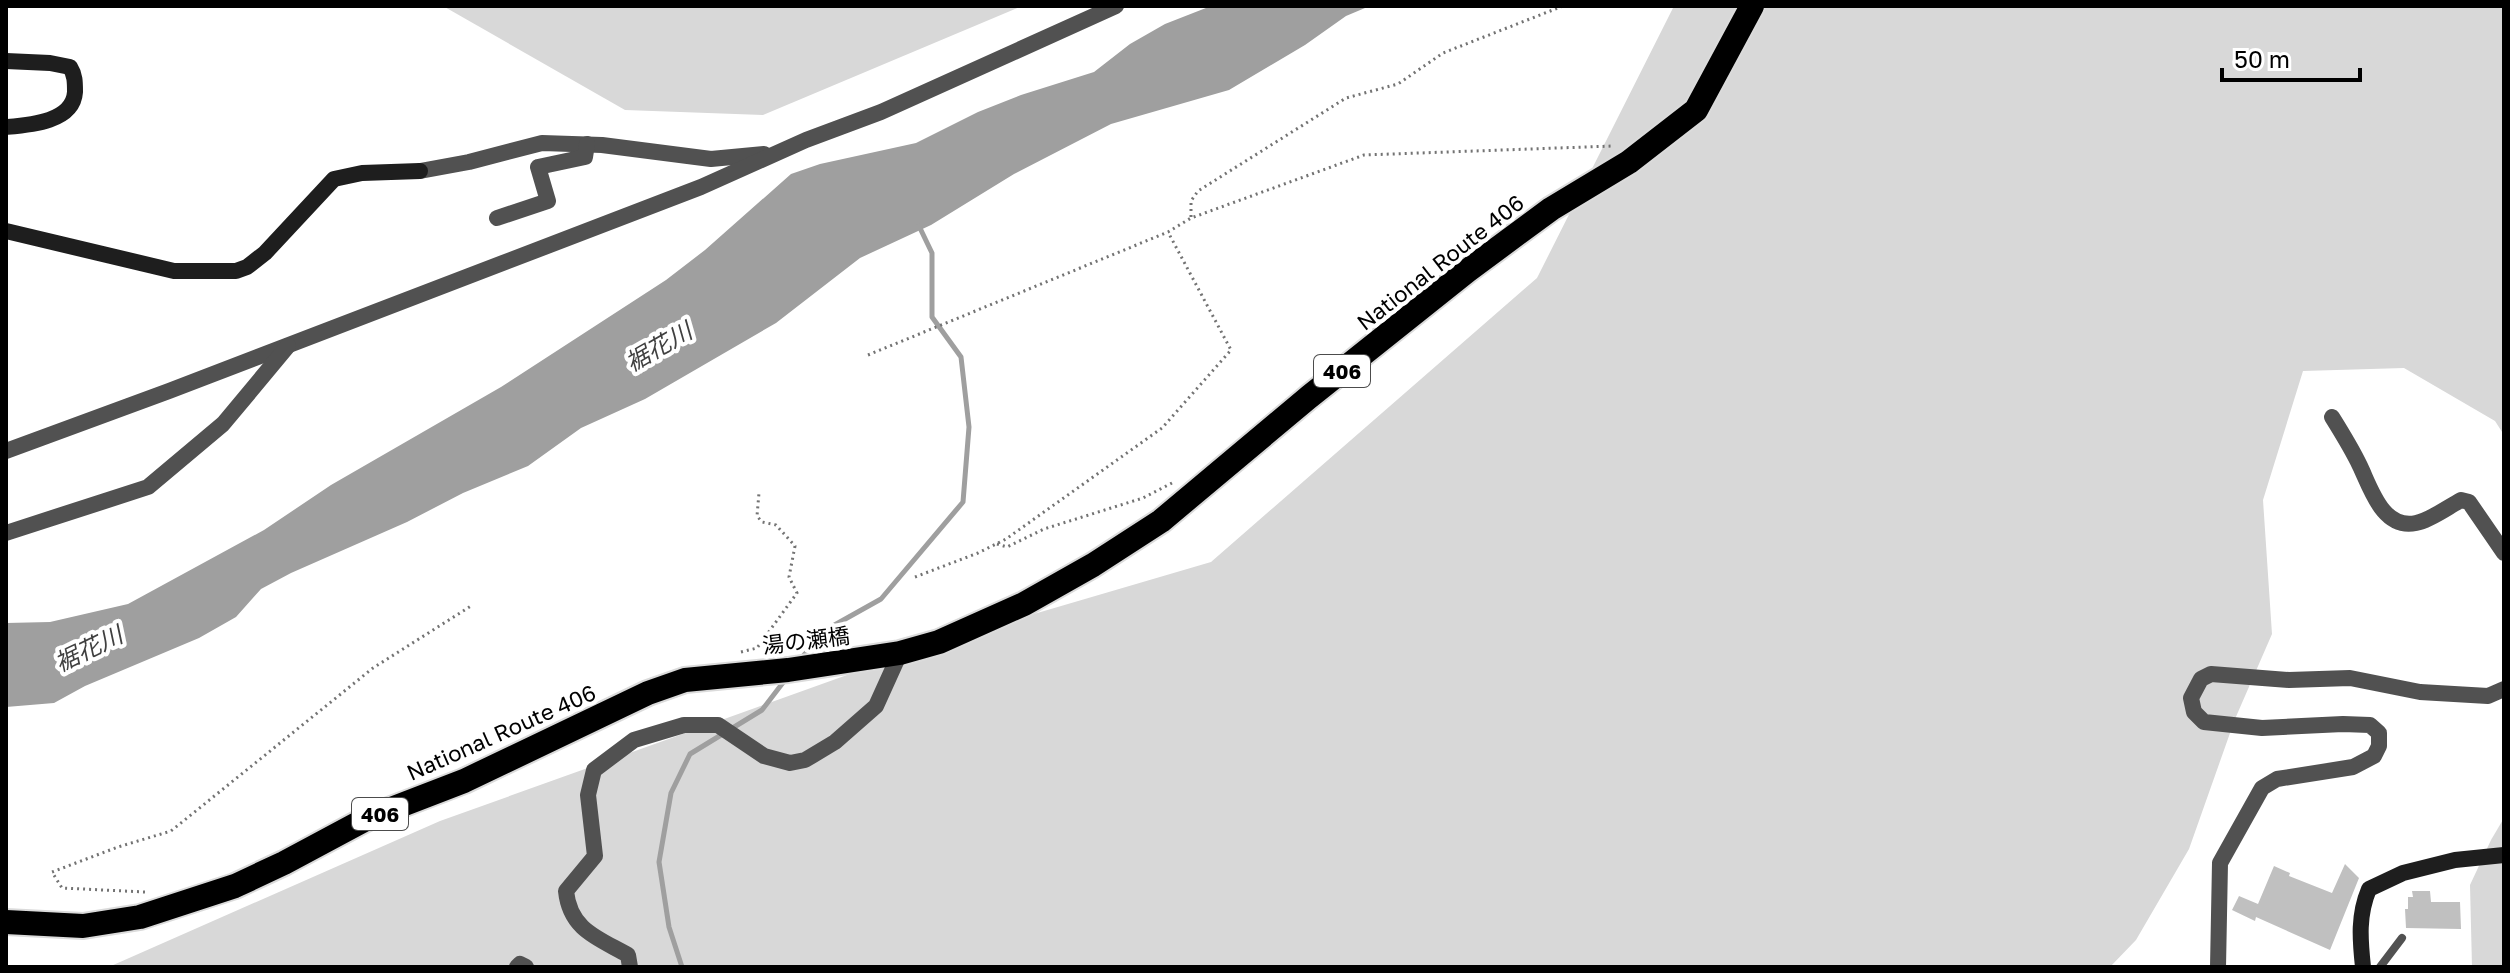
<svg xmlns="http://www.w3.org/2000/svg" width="2510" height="973" font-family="'Golos Text','Noto Sans JP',sans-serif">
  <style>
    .green { fill: #d8d8d8 }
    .water { fill: #9f9f9f }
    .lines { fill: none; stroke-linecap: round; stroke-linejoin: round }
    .stream { stroke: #9f9f9f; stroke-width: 5 }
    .building { fill: #c0c0c0 }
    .highway-casing { stroke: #dbdbdb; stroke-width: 28 }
    .path { stroke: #737373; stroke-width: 3; stroke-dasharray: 2 4; stroke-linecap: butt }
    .lane { stroke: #515151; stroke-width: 8 }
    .street { stroke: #515151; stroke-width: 16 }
    .secondary { stroke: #1e1e1e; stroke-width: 16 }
    .highway { stroke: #000; stroke-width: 24 }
    .labels { text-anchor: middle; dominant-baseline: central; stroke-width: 8; stroke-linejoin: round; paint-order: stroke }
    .shield { fill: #fff; stroke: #4c4c4c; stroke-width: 2 }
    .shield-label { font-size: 20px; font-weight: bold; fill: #000 }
    .street-label { font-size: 22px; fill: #000; stroke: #fff }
    .water-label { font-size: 24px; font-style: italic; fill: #404040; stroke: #fff }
  </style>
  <rect width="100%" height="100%" fill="#fff"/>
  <g class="green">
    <path d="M443,6H1022L763,115L625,110Z"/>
    <path d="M1674,6H2504V435L2495,421L2404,368L2303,371L2263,500L2272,634L2235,719L2189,849L2136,940L2110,967H105L111,966L440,821L939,642L1211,562L1537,278Z"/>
    <path d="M2504,818V967H2472L2470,885L2491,840Z"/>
  </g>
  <path class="water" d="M1211,6H1417L1365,8L1346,16L1305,45L1229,90L1111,124L1014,174L931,225L860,258L776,323L645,399L581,428L528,466L463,493L407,522L291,573L261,589L236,617L199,638L85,686L54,703L6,707V623L50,622L128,604L264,530L331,485L501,387L666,280L705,250L791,174L820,164L916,143L978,112L1021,95L1094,72L1130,44L1165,24Z"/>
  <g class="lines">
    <g class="stream">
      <path d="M800,660L822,632L881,599L963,502L969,427L961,357L932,317V253L919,226"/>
      <path d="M682,967L669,927L659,862L671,793L690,754L762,710L785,680"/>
    </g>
  </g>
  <g class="building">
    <path d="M2345,864L2359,878L2330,950L2256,917L2255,921L2232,910L2239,896L2258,904L2274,866L2290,873L2289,876L2332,893Z"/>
    <path d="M2412,891H2430L2431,902H2460L2461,929L2406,928L2405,909H2408V897H2413Z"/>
  </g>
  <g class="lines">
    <defs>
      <path id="highway" d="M6,922L83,926L140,917L235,886L284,863L368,818L464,781L648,693L685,680L788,670L900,653L939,642L1024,604L1093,565L1161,521L1309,397L1467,271L1551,209L1629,162L1696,110L1752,6"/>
    </defs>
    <use href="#highway" class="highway-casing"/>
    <g class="path">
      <path d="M1191,217V201L1198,191L1346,98L1398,84L1443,53L1563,6"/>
      <path d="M868,355L1168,232L1191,218L1364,155L1613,146"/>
      <path d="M997,544L1007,547L1044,529L1143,498L1172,483"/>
      <path d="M915,577L978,553L1006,539L1162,428L1231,350L1168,232"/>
      <path d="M741,652L757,648L797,593L789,577L795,546L776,525L762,522L757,516L759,493"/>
      <path d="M145,892L62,888L52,872L118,847L171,831L373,668L471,606"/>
    </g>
    <path class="lane" d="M2380,967L2402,938"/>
    <g class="street">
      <path d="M420,171L469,162L542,143L602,145L711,159L764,154"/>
      <path d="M497,218L548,201L538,167L585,157L587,144"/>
      <path d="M2332,417C2342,433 2352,449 2360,466C2371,489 2383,530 2416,523C2431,520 2448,507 2461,500L2469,502L2504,553"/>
      <path d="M6,451L169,391L701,187L806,140L881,112L1116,6"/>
      <path d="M6,533L148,487L223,424L288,346"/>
      <path d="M517,967L520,964L526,967"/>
      <path d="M630,967L628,955C598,938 570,930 566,891L595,856L588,795L594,770L634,740L684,725H718L764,756L790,763L805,760L835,742L876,706L900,653"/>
      <path d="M2218,967L2220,863L2262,788L2277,779L2353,767L2374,756L2379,746V733L2370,725L2343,724L2262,728L2204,722L2194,712L2191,698L2201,679L2211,674L2289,680L2350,678L2420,692L2488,696L2504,689"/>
    </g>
    <g class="secondary">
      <path d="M6,61L50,63L70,67C75,75 75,82 75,92C73,122 30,125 6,127"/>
      <path d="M6,231L174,271H236L247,267L265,253L334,179L362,173L420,171"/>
      <path d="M2363,967C2360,939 2358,915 2369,889L2403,873L2455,860L2504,855"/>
    </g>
    <use href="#highway" class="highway"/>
  </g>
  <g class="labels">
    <g class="shield">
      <rect x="1314" y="355" width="56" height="32" rx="6"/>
      <rect x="352" y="798" width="56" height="32" rx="6"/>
    </g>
    <g class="shield-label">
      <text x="1342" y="371">406</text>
      <text x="380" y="814">406</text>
    </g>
    <g class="street-label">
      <text transform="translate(1440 262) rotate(-38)">National Route 406</text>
      <text transform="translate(806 640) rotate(-7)">湯の瀬橋</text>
      <text transform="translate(501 732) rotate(-24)">National Route 406</text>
    </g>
    <g class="water-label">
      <text transform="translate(658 346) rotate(-30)">裾花川</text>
      <text transform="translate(88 648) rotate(-26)">裾花川</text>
    </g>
  </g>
  <rect width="2510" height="973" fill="none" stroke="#000000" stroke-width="16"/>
  <path d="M2222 68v12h138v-12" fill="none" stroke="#000000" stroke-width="4"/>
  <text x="2234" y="68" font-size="24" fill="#000000" stroke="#ffffff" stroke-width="6" paint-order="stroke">50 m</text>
</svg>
